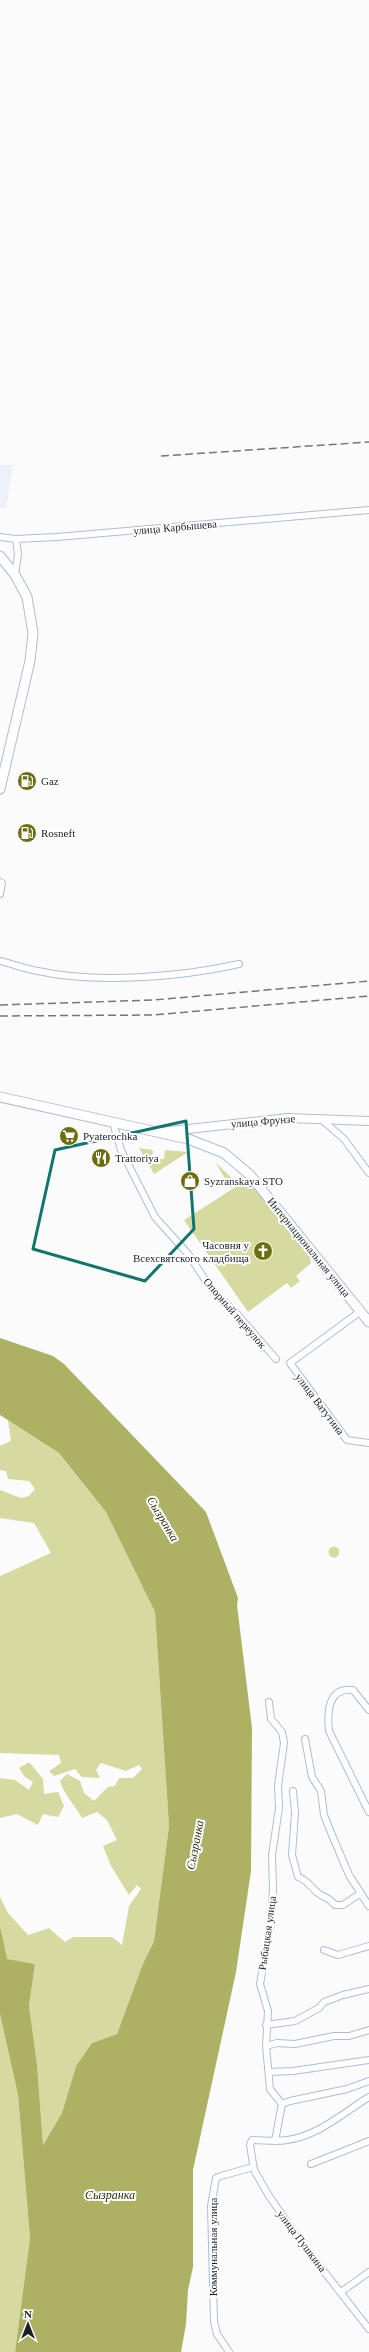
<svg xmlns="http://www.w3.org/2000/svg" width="369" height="2352" font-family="'Times New Roman',serif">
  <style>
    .built { fill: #edf2f9 }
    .green { fill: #d6daa0 }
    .water { fill: #adb164 }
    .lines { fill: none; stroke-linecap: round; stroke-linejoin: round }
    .street-casing { stroke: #abbeda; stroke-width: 8 }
    .secondary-casing { stroke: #abbeda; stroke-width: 10 }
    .primary-casing { stroke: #abbeda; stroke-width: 11 }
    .street { stroke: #fff; stroke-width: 6 }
    .secondary { stroke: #fff; stroke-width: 8 }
    .primary { stroke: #fff; stroke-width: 9 }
    .rail { stroke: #72767d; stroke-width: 1.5; stroke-dasharray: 8 4; stroke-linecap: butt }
    .marked { fill: none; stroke: #0f766e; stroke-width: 3; stroke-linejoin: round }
    .labels { text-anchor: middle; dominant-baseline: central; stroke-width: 4; stroke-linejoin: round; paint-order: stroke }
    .street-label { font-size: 11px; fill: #19202b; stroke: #fff }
    .poi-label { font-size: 11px; fill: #19202b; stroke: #fff; text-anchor: start }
    .water-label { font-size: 12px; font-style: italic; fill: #2f300e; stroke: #fff }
  </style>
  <rect width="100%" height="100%" fill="#fbfbfb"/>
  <path class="built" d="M0,465H13L6,509L0,508Z"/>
  <g class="green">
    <path d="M139,1148L153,1150L152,1159H164L165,1150L188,1152L154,1174Z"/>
    <path d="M215,1162L238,1184L231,1188Z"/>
    <path d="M248,1179L310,1253L311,1263L296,1276L300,1281L291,1288L287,1283L248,1312L184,1220Z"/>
    <path d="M8,1420L59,1453L106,1512L155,1612L169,1826L154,1941L142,1966L117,2034L92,2043L76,2066L62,2113L43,2145L37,2064L29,2006L35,1964L6,1959L0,1926V1897L8,1913L28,1935L49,1928L65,1942L73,1937H112L122,1945L129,1906L141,1889L137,1885L129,1895L111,1866L103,1846L117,1840L107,1820L97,1812L82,1818C75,1805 64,1795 60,1781L67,1774L80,1781L84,1793L94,1801L108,1787L115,1786L119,1778H133L142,1769L139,1765L126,1771L101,1763L96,1770L100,1778L82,1777L75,1769L54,1776L49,1771L61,1763L59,1755L0,1753V1576L51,1553L34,1523L0,1518V1490L21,1498L29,1496L35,1489L29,1481L8,1479L6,1471L0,1470V1446L11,1441Z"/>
    <circle cx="334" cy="1552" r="5.5"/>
    <path d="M29,1762L43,1779L44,1794L58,1792L64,1806L58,1817L43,1814L38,1825L17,1814L0,1818V1778L15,1780L29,1790L33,1782L25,1777L19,1768Z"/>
    <path d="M0,2014L18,2095L30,2238L15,2352H0Z"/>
  </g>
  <path class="water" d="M0,1338L53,1356L64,1364L206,1512L238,1598L237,1605L252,1728L251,1871L236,1972L193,2170V2267L188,2290L186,2324L181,2352H15L30,2238L18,2095L0,2014V1926L7,1959L35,1964L29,2006L37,2064L43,2145L62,2113L76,2066L92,2043L117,2034L142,1966L154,1941L169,1826L155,1612L106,1512L59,1453L0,1415Z"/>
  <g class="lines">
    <defs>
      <g id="street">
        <path d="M0,537L16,539"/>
        <path d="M15,575L18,554L16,539L57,537L369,510"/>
        <path d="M0,882L2,883L0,894"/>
        <path d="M0,961C13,964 25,969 38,971C96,984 181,977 239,964"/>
        <path d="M321,1119L344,1139L369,1173"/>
        <path d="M113,1123L121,1150L155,1217L188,1254L212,1290L238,1315L276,1359"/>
        <path d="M361,1311L290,1363L347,1440L369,1443"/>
        <path d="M269,1702L271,1719L282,1732L284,1743L278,1786L279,1808L272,1855L273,1890L270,1928L260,1984L268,2011L266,2046L270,2089L282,2104L275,2141"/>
        <path d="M369,1710L353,1690C328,1687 327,1712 329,1731L369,1812"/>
        <path d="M305,1739L312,1777L321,1791L324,1815L332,1835L349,1875L369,1906"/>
        <path d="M293,1791L295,1813L292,1855L298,1877C308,1880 310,1887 318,1893C325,1899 327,1895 335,1905H343L361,1893"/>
        <path d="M324,1950L338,1955L369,1946"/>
        <path d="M266,2025L295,2021L319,2008L324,2002L343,1995L369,1989"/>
        <path d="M266,2046L277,2043L295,2044L334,2036H349L369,2030"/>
        <path d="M269,2072L293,2071L369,2060"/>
        <path d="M369,2097C343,2113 318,2136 287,2140C276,2142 264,2140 252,2140L250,2145L254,2170L269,2196L301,2242L369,2329"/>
        <path d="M282,2104L290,2101L347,2089L369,2081"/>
        <path d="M311,2164L369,2141"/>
        <path d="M341,2292L369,2272"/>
        <path d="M229,2352L217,2334L214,2322L211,2206L216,2178L221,2176L253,2167"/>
      </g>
      <path id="secondary" d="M161,1132L288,1118L369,1121"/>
      <g id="primary">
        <path d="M0,556L15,575L27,597L33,633L30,661L0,789"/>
        <path d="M0,1097L188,1139L224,1153L250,1175L369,1322"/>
      </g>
    </defs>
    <use href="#street" class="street-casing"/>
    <use href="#secondary" class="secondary-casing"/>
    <use href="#primary" class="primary-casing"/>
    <use href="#street" class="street"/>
    <use href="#secondary" class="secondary"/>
    <use href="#primary" class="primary"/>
    <g class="rail">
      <path d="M161,456L369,442"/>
      <path d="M0,1005L154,1000L369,981"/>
      <path d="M0,1016L153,1015L369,996"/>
    </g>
  </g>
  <path class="marked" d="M186,1121L194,1229L145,1281L33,1249L55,1150Z"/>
  <defs>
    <symbol id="fuel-disc" viewBox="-11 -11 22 22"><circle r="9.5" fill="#6c6e11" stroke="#fff"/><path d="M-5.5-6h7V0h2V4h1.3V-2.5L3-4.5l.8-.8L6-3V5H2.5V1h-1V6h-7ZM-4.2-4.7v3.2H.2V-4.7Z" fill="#fff"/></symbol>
    <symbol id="supermarket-disc" viewBox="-11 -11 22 22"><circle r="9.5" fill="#6c6e11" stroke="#fff"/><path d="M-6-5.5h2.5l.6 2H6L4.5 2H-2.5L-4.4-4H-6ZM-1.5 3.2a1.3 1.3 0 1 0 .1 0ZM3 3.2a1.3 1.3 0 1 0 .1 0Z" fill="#fff"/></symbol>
    <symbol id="restaurant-disc" viewBox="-11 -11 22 22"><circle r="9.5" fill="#6c6e11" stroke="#fff"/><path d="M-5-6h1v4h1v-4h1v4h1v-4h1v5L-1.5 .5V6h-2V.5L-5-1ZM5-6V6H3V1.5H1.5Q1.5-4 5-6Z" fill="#fff"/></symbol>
    <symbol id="shop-disc" viewBox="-11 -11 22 22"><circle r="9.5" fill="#6c6e11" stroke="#fff"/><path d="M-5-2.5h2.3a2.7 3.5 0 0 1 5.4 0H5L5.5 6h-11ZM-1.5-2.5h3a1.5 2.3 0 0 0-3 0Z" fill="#fff"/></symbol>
    <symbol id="church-disc" viewBox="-11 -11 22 22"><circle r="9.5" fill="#6c6e11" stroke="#fff"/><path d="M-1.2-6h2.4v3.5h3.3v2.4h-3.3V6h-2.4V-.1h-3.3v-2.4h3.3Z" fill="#fff"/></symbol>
  </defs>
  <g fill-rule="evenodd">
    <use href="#fuel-disc" x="16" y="770" width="22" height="22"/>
    <use href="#fuel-disc" x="16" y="822" width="22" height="22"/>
    <use href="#supermarket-disc" x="58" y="1125" width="22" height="22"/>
    <use href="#restaurant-disc" x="90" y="1147" width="22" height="22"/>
    <use href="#shop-disc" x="179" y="1170" width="22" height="22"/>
    <use href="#church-disc" x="252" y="1240" width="22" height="22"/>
  </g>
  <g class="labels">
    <g class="street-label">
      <text transform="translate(175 527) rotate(-5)">улица Карбышева</text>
      <text transform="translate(263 1121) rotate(-5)">улица Фрунзе</text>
      <text transform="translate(309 1247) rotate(51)">Интернациональная улица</text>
      <text transform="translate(235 1313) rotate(49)">Опорный переулок</text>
      <text transform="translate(320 1404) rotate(53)">улица Ватутина</text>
      <text transform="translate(267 1933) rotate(-82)">Рыбацкая улица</text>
      <text transform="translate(302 2241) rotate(53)">улица Пушкина</text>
      <text transform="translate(213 2247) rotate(-90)">Коммунальная улица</text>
    </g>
    <g class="poi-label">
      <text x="41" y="781">Gaz</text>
      <text x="41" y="833">Rosneft</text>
      <text x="83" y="1136">Pyaterochka</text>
      <text x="115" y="1158">Trattoriya</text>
      <text x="204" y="1181">Syzranskaya STO</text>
      <text x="249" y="1245" text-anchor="end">Часовня у<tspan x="249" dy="13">Всехсвятского кладбища</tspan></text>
    </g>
    <g class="water-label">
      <text transform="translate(163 1519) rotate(59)">Сызранка</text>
      <text transform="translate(195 1845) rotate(-79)">Сызранка</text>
      <text x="110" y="2195">Сызранка</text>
    </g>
  </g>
  <g transform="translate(28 2324)" stroke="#ffffff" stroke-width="3" paint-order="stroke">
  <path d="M0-3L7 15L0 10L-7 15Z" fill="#19202b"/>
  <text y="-6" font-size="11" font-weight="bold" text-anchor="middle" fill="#19202b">N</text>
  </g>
</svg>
